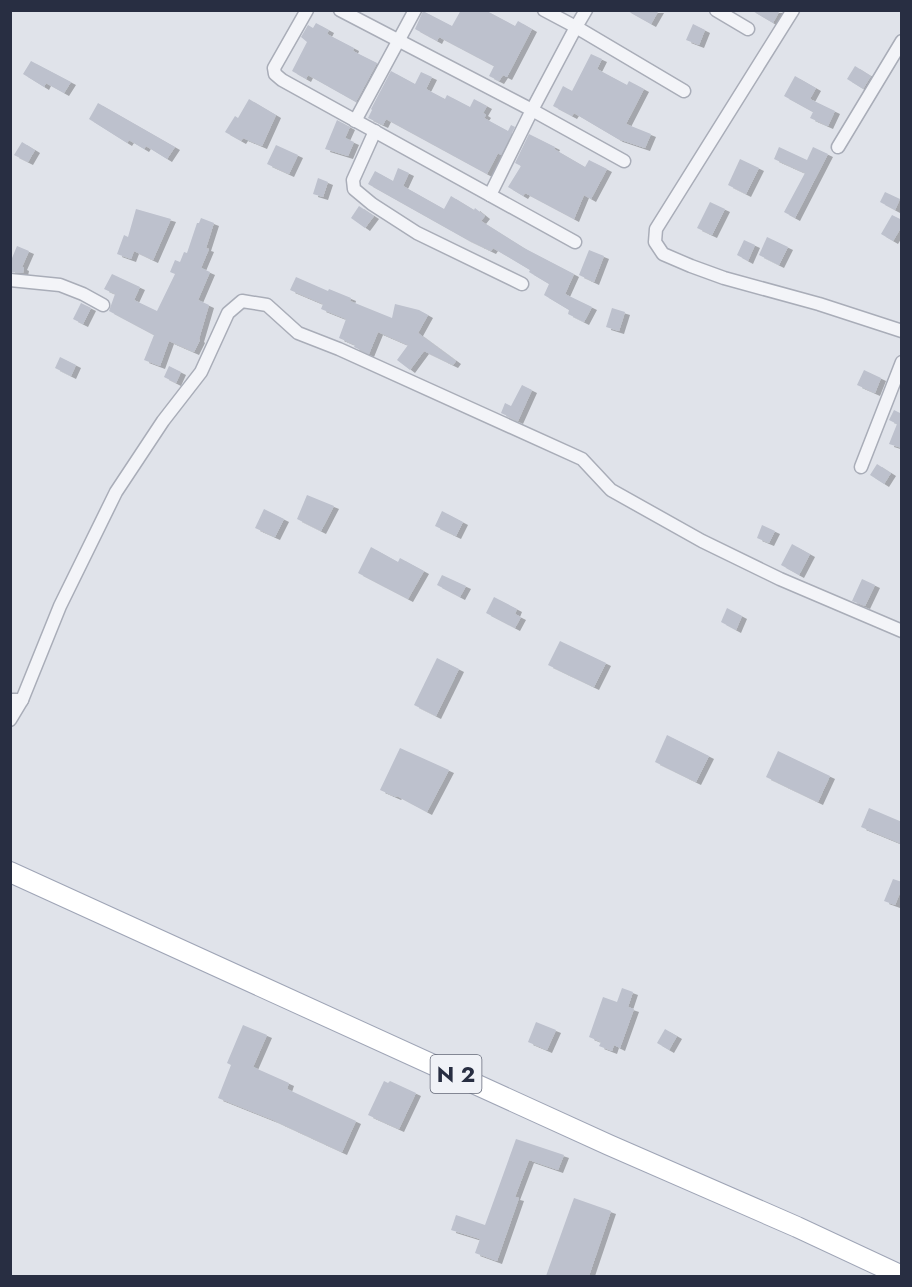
<svg xmlns="http://www.w3.org/2000/svg" width="912" height="1287" font-family="Jost,sans-serif">
  <style>
    .building { fill: #bdc1cd; filter: url(#shadow) }
    .lines { fill: none; stroke-linecap: round; stroke-linejoin: round }
    .minor-casing { stroke: #a9adb8; stroke-width: 15 }
    .primary-casing { stroke: #9fa5b6; stroke-width: 22 }
    .minor { stroke: #f3f4f8; stroke-width: 12 }
    .primary { stroke: #fff; stroke-width: 20 }
    .labels { text-anchor: middle; dominant-baseline: central; stroke-width: 4.5; stroke-linejoin: round; paint-order: stroke }
    .shield { fill: #f0f2f7; stroke: #646978; stroke-width: 1.5 }
    .shield-label { font-size: 22px; font-weight: bold; fill: #282e42 }
  </style>
  <defs>
    <filter id="shadow"><feDropShadow dx="5" dy="3" stdDeviation="0" flood-color="#0004"/></filter>
  </defs>
  <rect width="100%" height="100%" fill="#e0e3ea"/>
  <g class="building">
    <path d="M461,10H485L515,26L518,21L532,29L507,77L503,75L499,81L489,76L494,66L439,37L437,41L415,29L423,11L452,26Z"/>
    <path d="M626,10H659L651,24Z"/>
    <path d="M751,10H780L773,23Z"/>
    <path d="M316,23L329,30L327,34L354,48L353,51L377,63L356,102L308,75L306,79L292,71L307,42L301,37L308,25L313,28Z"/>
    <path d="M693,24L705,30L699,45L686,40Z"/>
    <path d="M591,54L602,59L597,69L627,85L629,81L644,89L626,124L651,134L645,148L618,139L574,113L572,116L553,106L563,86L572,91Z"/>
    <path d="M31,61L71,82L64,93L46,83L44,87L23,74Z"/>
    <path d="M855,66L871,76L863,89L847,79Z"/>
    <path d="M391,71L415,84L421,72L432,77L426,89L445,99L447,95L470,107L474,99L487,106L483,113L486,115L484,118L508,131L511,125L515,127L501,155L498,153L487,174L386,119L383,125L368,118L372,110L371,109Z"/>
    <path d="M795,76L816,88L810,99L835,111L828,126L810,118L813,112L784,96Z"/>
    <path d="M249,99L276,115L262,146L243,138L241,141L225,132L235,116L238,118Z"/>
    <path d="M98,103L175,147L167,159L146,146L144,149L129,140L127,143L89,119Z"/>
    <path d="M337,120L350,127L345,138L354,142L348,156L325,149Z"/>
    <path d="M529,134L555,147L554,149L585,167L589,160L607,169L591,199L584,195L574,219L525,193L523,196L508,187L521,166L515,163Z"/>
    <path d="M22,142L35,150L28,162L14,155Z"/>
    <path d="M276,145L298,155L289,174L267,164Z"/>
    <path d="M779,147L807,160L813,147L828,154L795,218L784,212L805,173L774,159Z"/>
    <path d="M740,159L759,168L746,194L728,185Z"/>
    <path d="M398,168L409,173L403,186L444,209L451,196L474,210L475,208L485,216L481,221L524,248L574,274L565,294L592,307L584,322L568,314L569,310L544,295L549,284L529,272L530,270L493,248L491,251L466,239L368,184L375,171L393,181Z"/>
    <path d="M318,178L328,182L323,197L313,194Z"/>
    <path d="M885,192L900,199L895,210L880,202Z"/>
    <path d="M710,202L725,209L712,235L697,228Z"/>
    <path d="M359,206L374,216L365,228L351,218Z"/>
    <path d="M136,209L171,219L153,260L134,251L131,259L117,254L124,235L128,237Z"/>
    <path d="M892,215L902,220V226L893,241L881,234Z"/>
    <path d="M201,218L214,223L206,248L209,249L201,268L210,272L198,300L209,305L199,339L200,340L194,352L169,341L160,366L144,360L154,335L109,311L115,294L104,289L112,274L140,287L134,300L157,311L175,274L170,272L175,260L180,262L184,252L187,253L197,223H199Z"/>
    <path d="M767,237L788,247L779,265L759,255Z"/>
    <path d="M744,240L755,245L748,261L737,255Z"/>
    <path d="M17,246L29,251L22,267L24,268L23,273L10,272V263Z"/>
    <path d="M589,250L604,256L594,282L579,275Z"/>
    <path d="M296,277L328,291L329,289L351,298L350,301L392,318L395,304L419,310L428,315L418,333L456,361L453,365L424,351L410,370L397,360L408,345L378,332L369,354L354,347L355,345L339,338L346,319L321,309L323,304L290,290Z"/>
    <path d="M81,303L91,308L83,324L73,319Z"/>
    <path d="M612,308L625,312L619,331L606,327Z"/>
    <path d="M60,357L76,365L71,376L55,368Z"/>
    <path d="M169,366L181,372L176,383L164,377Z"/>
    <path d="M864,370L881,378L875,393L857,385Z"/>
    <path d="M522,385L532,390L518,421L501,413L505,403L511,406Z"/>
    <path d="M894,410L902,414V448L889,444L897,424L889,420Z"/>
    <path d="M877,464L891,473L884,484L870,475Z"/>
    <path d="M307,495L334,506L321,531L297,519Z"/>
    <path d="M264,509L284,519L275,537L255,528Z"/>
    <path d="M442,511L463,522L456,536L435,526Z"/>
    <path d="M762,525L775,531L769,543L757,538Z"/>
    <path d="M792,544L810,554L799,575L781,565Z"/>
    <path d="M371,547L398,562L400,558L424,571L408,599L358,573Z"/>
    <path d="M442,575L466,586L460,597L437,585Z"/>
    <path d="M862,579L875,585L865,606L852,601Z"/>
    <path d="M494,597L517,609L515,614L521,617L515,628L486,613Z"/>
    <path d="M727,608L742,616L736,630L721,622Z"/>
    <path d="M560,641L606,663L594,687L548,665Z"/>
    <path d="M437,658L459,669L436,716L414,705Z"/>
    <path d="M667,735L709,756L696,782L655,762Z"/>
    <path d="M400,748L449,770L427,812L397,796L396,797L380,790Z"/>
    <path d="M778,751L830,776L818,802L766,777Z"/>
    <path d="M869,808L902,822V844L861,827Z"/>
    <path d="M893,879L902,882V888L895,905L884,901Z"/>
    <path d="M622,988L633,992L628,1007L634,1009L620,1048L614,1045L612,1051L599,1046L601,1042L589,1037L603,997L617,1002Z"/>
    <path d="M536,1022L556,1030L547,1050L528,1042Z"/>
    <path d="M243,1025L267,1035L253,1067L289,1083L287,1089L356,1121L342,1152L273,1120L218,1098L231,1065L227,1063Z"/>
    <path d="M665,1029L677,1036L669,1050L657,1043Z"/>
    <path d="M384,1081L388,1083L390,1081L416,1093L399,1129L368,1115Z"/>
    <path d="M516,1139L564,1155L558,1170L529,1160L515,1197L519,1198L497,1261L475,1253L480,1239L451,1230L456,1215L485,1225Z"/>
    <path d="M574,1198L611,1211L589,1276H546Z"/>
  </g>
  <g class="lines">
    <defs>
      <g id="minor">
        <path d="M307,10L274,68L275,74L282,80L575,242"/>
        <path d="M340,10L532,110L490,195"/>
        <path d="M544,10L576,27L532,110L624,161"/>
        <path d="M586,10L576,27L684,91"/>
        <path d="M716,10L748,29"/>
        <path d="M793,10L656,229L655,242L663,254L691,266L724,278L819,304L902,331"/>
        <path d="M355,121L415,10"/>
        <path d="M375,131L353,180L354,189L372,204L417,233L522,284"/>
        <path d="M838,147L902,41"/>
        <path d="M10,280L60,285L83,294L103,305"/>
        <path d="M861,467L902,362"/>
        <path d="M10,700H22L60,606L116,492L163,421L201,372L228,313L242,301L267,305L298,333L339,349L582,459L611,490L702,541L780,579L902,631"/>
        <path d="M10,720L22,700"/>
      </g>
      <path id="primary" d="M10,872L609,1145L797,1227L902,1276"/>
    </defs>
    <use href="#minor" class="minor-casing"/>
    <use href="#primary" class="primary-casing"/>
    <use href="#minor" class="minor"/>
    <use href="#primary" class="primary"/>
  </g>
  <g class="labels">
    <rect class="shield" x="430.5" y="1055" width="51" height="38" rx="4.5"/>
    <g class="shield-label">
      <text x="456" y="1074">N 2</text>
    </g>
  </g>
  <rect width="912" height="1287" fill="none" stroke="#282e42" stroke-width="24"/>
</svg>
